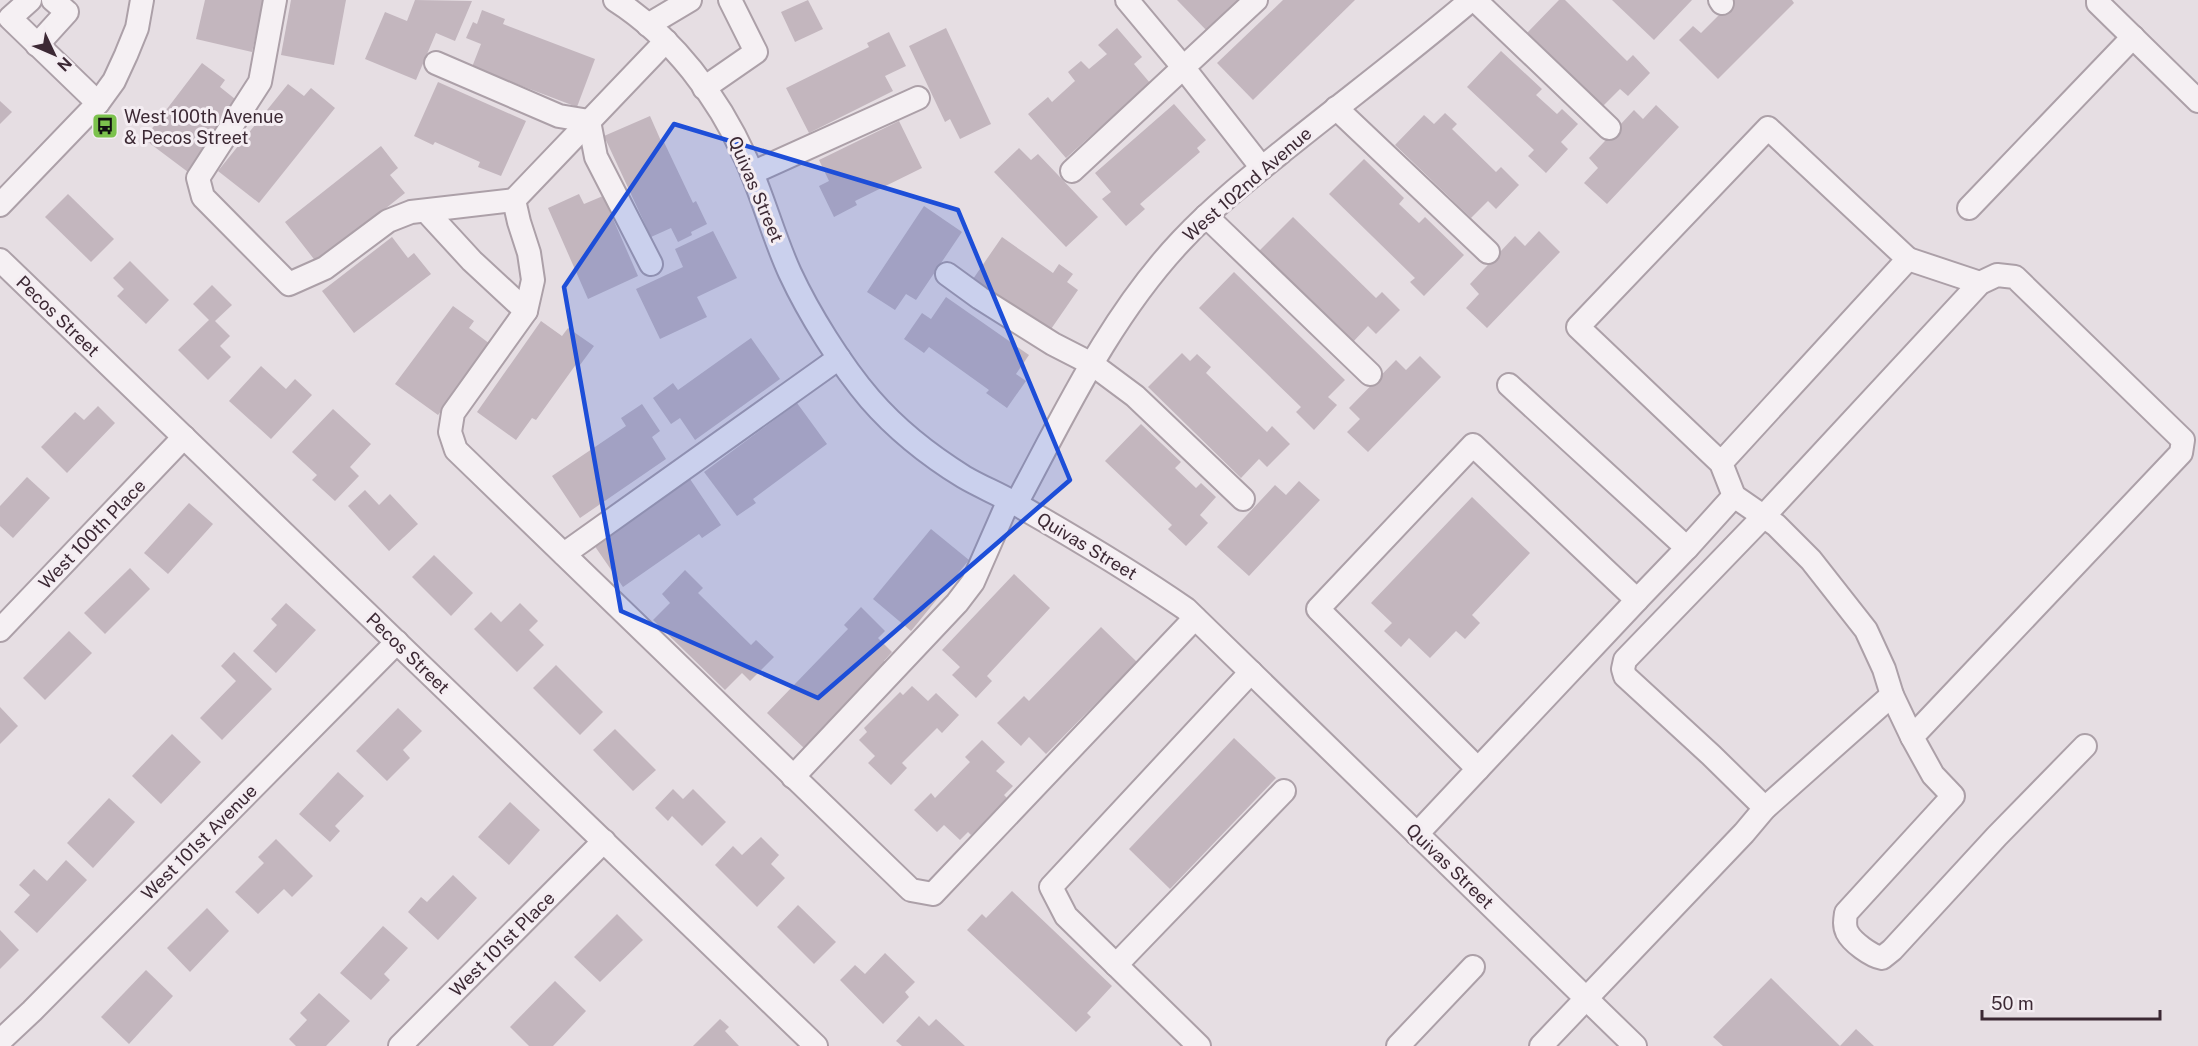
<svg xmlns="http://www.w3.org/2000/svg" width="2198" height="1046" font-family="'Public Sans',sans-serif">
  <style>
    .building { fill: #c3b6be }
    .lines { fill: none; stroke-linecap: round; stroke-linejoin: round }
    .minor-casing { stroke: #aca0a8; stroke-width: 26 }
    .minor { stroke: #f5f0f3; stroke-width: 22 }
    .marked { fill: #1d4ed8; fill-opacity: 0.2; stroke: #1d4ed8; stroke-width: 4.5; stroke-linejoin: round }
    .labels { text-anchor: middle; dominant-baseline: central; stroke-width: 6; stroke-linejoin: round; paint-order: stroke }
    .poi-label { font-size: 18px; fill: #3c2934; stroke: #f4edf2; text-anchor: start }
    .street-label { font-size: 18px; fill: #3c2934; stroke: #f4edf2 }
  </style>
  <rect width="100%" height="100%" fill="#e6dee3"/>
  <g class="building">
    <path d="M205,0H264L252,52L196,39Z"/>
    <path d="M291,0H346L334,65L281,55Z"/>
    <path d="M415,0L472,1L455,41L436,33L416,80L365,59L385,12L407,21Z"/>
    <path d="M808,0L823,29L795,42L781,12Z"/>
    <path d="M1177,0H1241L1208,32Z"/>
    <path d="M1283,0H1355L1253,100L1217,63Z"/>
    <path d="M1559,0H1565L1627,61L1633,55L1650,73L1628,96L1620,89L1603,106L1527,33Z"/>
    <path d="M1612,0H1692L1654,40Z"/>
    <path d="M1734,0H1792L1794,3L1718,79L1679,40L1693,26L1701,33Z"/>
    <path d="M482,10L505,19L503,24L595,59L577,107L472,67L481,44L466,38L473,22L477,24Z"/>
    <path d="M946,28L991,124L960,139L950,119L945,122L909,46Z"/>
    <path d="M1117,28L1142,57L1134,64L1150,83L1066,158L1028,114L1048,97L1052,102L1075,81L1068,72L1081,61L1089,69L1107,54L1098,45Z"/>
    <path d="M889,32L906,66L885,76L893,91L809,133L786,88L869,47L867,43Z"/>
    <path d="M1501,51L1542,89L1536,95L1557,114L1562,109L1578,124L1561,142L1568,149L1546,173L1528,156L1534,150L1467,87Z"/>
    <path d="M202,63L225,80L220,87L240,103L188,172L144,139Z"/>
    <path d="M438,82L526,121L501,176L478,167L480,162L435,142L433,145L414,136Z"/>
    <path d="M288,84L304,96L311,88L335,108L259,203L218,171Z"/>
    <path d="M0,101L12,112L0,124Z"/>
    <path d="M1174,104L1206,140L1197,148L1200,152L1140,204L1145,209L1126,226L1102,199L1111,192L1095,173Z"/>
    <path d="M1656,105L1679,127L1607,204L1584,183L1598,168L1589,158L1634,110L1643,119Z"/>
    <path d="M1445,113L1457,124L1452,129L1496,172L1501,167L1519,185L1496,209L1488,201L1471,218L1395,145L1424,115L1434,124Z"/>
    <path d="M650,116L661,141L663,140L693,203L696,201L707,224L691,232L692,235L678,242L671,228L651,237L604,136Z"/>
    <path d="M899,121L922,168L855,201L857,205L834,217L819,186L829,181L819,160Z"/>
    <path d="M381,146L398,168L390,175L405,193L317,263L285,222Z"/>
    <path d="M1019,148L1031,160L1038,154L1098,217L1066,247L994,172Z"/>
    <path d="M1364,159L1404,198L1399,204L1419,223L1425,217L1464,255L1424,296L1410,282L1415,278L1329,194Z"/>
    <path d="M68,194L114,239L91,262L45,217Z"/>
    <path d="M579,194L584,204L603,196L638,276L588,299L548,208Z"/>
    <path d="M924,206L962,232L916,300L906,294L895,310L867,292Z"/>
    <path d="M1293,217L1376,298L1382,292L1400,310L1376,334L1368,326L1352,343L1258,252Z"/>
    <path d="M713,231L737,278L697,297L707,317L660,339L636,289L683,267L675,249Z"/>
    <path d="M1539,231L1560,252L1487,328L1466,308L1479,294L1470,284L1515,236L1525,246Z"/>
    <path d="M392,237L408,258L414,253L431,274L354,333L322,291Z"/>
    <path d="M1002,237L1053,273L1059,264L1073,274L1067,282L1078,290L1049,332L973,279Z"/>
    <path d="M130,261L169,300L146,324L117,296L124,289L113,278Z"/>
    <path d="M1234,272L1345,380L1328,397L1337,405L1314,430L1296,412L1301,407L1199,308Z"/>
    <path d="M212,285L232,305L215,321L230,336L220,346L231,357L208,380L178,350L209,320L193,304Z"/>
    <path d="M946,297L1029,355L1016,374L1026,381L1007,408L986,393L989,390L929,347L924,353L904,339L922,313L931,319Z"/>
    <path d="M453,306L474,321L469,328L490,344L438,415L395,384Z"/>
    <path d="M541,321L562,336L568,328L594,346L580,365L577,363L536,420L532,418L516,440L477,412Z"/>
    <path d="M751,338L780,379L695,440L680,418L671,424L653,398L673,383L678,390Z"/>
    <path d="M1182,353L1190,361L1197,354L1211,367L1206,373L1267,432L1272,426L1290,444L1267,467L1259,459L1241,478L1148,387Z"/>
    <path d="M1420,356L1441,377L1368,452L1347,432L1360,419L1349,408L1396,360L1406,370Z"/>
    <path d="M261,366L286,389L295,379L312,395L271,439L229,401Z"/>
    <path d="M797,403L827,444L753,499L756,503L737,516L704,472Z"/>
    <path d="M642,404L660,431L652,437L666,459L580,518L552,476L626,426L621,418Z"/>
    <path d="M98,406L115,423L67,473L41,447L75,412L84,420Z"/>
    <path d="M333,409L371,444L350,467L359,476L335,501L312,480L317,475L292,452Z"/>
    <path d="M1141,424L1181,462L1175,468L1196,488L1201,483L1216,497L1200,515L1208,523L1186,546L1168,529L1172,525L1105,461Z"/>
    <path d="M27,477L50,498L13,538L0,526V506Z"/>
    <path d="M690,479L721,525L702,538L699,534L623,587L594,545Z"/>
    <path d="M1299,481L1320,500L1249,576L1217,547L1275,485L1286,495Z"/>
    <path d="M365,490L379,505L390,494L418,524L389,551L348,506Z"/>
    <path d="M1472,497L1530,553L1472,615L1480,623L1465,639L1456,631L1430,658L1409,638L1401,647L1384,631L1392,623L1371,603Z"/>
    <path d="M189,503L213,524L168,574L144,553Z"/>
    <path d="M931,529L969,560L911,631L873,599Z"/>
    <path d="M434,555L473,593L451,616L412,577Z"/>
    <path d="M130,568L150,589L105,634L84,613Z"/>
    <path d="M685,570L703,588L698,593L751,645L756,640L774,657L750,681L742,673L725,690L653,620L670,603L662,594Z"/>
    <path d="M1014,574L1050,608L987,676L992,681L976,698L952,675L960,667L942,650Z"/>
    <path d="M286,603L316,630L276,673L253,651L277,625L271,619Z"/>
    <path d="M520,603L538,621L529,630L544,645L517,672L474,629L491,612L501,622Z"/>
    <path d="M861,607L885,631L878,638L892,652L884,661L886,663L804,748L767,713L848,629L844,625Z"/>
    <path d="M1101,627L1137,662L1046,754L1029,737L1021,746L997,723L1024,696L1029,701Z"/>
    <path d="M69,631L92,653L45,700L23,678Z"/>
    <path d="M234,652L272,689L222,740L200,718L236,681L221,666Z"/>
    <path d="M556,665L603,712L580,735L533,688Z"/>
    <path d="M912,686L928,701L936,693L959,715L942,733L937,728L902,763L907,768L891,785L868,763L875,756L859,740L867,732L864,728L900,692L903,695Z"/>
    <path d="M0,707L18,726L0,744Z"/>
    <path d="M398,708L422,731L403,750L410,758L387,781L356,751Z"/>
    <path d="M615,729L656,770L633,791L593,750Z"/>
    <path d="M172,734L201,762L161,804L132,776Z"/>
    <path d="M1234,738L1276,778L1170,889L1129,849Z"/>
    <path d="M982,740L1005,762L996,771L1013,786L1004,795L1007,798L971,835L968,832L960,840L944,825L937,832L914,810L931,793L935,798L970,762L965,757Z"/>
    <path d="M338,772L364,796L335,826L340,831L330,842L299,814Z"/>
    <path d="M673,789L683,799L693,789L726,822L702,846L672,816L668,821L655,808Z"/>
    <path d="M109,798L135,822L93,868L67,843Z"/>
    <path d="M510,802L540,830L509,865L478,837Z"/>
    <path d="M761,837L779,855L771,864L785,878L757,907L715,865L733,846L742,855Z"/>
    <path d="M276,839L313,876L292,897L284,889L258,914L235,892L264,863L258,857Z"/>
    <path d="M66,860L87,880L37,933L14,912L30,895L19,885L34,869L47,881Z"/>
    <path d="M453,875L477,898L438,940L408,912L421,897L427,902Z"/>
    <path d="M1012,891L1112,986L1087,1013L1091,1017L1076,1032L967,930L982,914L986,918Z"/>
    <path d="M798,905L836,942L814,964L777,927Z"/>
    <path d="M207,908L229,931L190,972L167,948Z"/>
    <path d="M617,914L643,940L600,982L574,957Z"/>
    <path d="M383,926L408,948L384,974L390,980L371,1000L340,973Z"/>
    <path d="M0,930L19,950L0,969Z"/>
    <path d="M885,953L915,982L905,992L909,997L883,1024L840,980L855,965L865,974Z"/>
    <path d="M146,970L173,996L129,1044L101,1017Z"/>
    <path d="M1771,978L1840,1046L1856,1029L1874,1046H1723L1713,1037Z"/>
    <path d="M555,981L586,1011L553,1046H529L510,1027Z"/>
    <path d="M319,993L350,1021L326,1046H296L289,1039L307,1020L300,1013Z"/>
    <path d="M919,1016L929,1026L936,1019L965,1046H902L896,1041Z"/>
    <path d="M720,1019L729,1027L725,1031L739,1046H693Z"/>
  </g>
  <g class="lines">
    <defs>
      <g id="minor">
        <path d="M30,0L10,18L98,103"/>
        <path d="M275,0L260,82L198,178L203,197L289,284L325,268L388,221L411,212L514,200"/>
        <path d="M615,0C673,37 718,97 746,159C763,196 773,236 790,273C809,314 841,365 870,399C896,429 930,456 964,477C981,487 999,494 1016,504C1074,537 1131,571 1186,609L1635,1046"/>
        <path d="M1127,0L1183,67L1262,168"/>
        <path d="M1475,0L1609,128"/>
        <path d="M1720,0L1722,3"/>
        <path d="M2098,0V3L2198,101"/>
        <path d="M648,25L690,0"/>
        <path d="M666,41L514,200L519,222L529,253L533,280L526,311L453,413L450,432L456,450L911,890L933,894L1195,618"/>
        <path d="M37,45L67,12L53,0"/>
        <path d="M436,63L559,116L589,121L596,157L651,264"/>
        <path d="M704,88L756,52L730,0"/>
        <path d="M1336,108L1488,252"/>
        <path d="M1072,171L1256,0"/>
        <path d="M752,173L918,98"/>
        <path d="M0,205L98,103L114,81L126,55L137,28L142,0"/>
        <path d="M1969,208L2133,37"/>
        <path d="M426,211L472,261L526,311"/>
        <path d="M1206,216L1370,374"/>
        <path d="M1908,259L1980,283"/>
        <path d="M0,260L816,1046"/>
        <path d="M947,274L980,298L1053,344L1092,364L1135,396L1243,499"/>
        <path d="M1509,385L1687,548L1734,496"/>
        <path d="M1721,463L1908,259L1768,128L1578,327L1721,463L1734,496L1776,525L1811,560L1866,630L1884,669L1892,695L1912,737"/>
        <path d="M1016,504C1065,413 1110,316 1182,240C1213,207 1248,179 1284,150C1346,100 1410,52 1471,0"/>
        <path d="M564,554L839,358"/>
        <path d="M0,630L184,437"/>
        <path d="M1478,769L1637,600"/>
        <path d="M793,777L957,603L973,582L1009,500"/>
        <path d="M1765,808L1711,755L1625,676L1623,669L1625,660L1764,516L1980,283L1997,275L2015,277L2183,440L2181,453L1912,737L1933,775L1953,796L1846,913C1845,920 1844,926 1847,932C1852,942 1871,956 1882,958L1892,950L1997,836L2085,746"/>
        <path d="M1417,834L1478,769L1318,609L1473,445L1637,600L1687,548"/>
        <path d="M1116,965L1284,791"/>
        <path d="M0,1041L32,1011L397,642"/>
        <path d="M400,1046L604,841"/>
        <path d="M1199,1046L1066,916L1051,887L1251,672"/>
        <path d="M1398,1046L1473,967"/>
        <path d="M1541,1046L1744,833L1765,808L1892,695"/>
      </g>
    </defs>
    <use href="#minor" class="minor-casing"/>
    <use href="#minor" class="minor"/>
  </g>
  <path class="marked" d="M674,124L958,210L1070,480L818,698L621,611L564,287Z"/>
  <defs>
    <symbol id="bus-square" viewBox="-11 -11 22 22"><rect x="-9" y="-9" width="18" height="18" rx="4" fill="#7cc24d" stroke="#f4edf2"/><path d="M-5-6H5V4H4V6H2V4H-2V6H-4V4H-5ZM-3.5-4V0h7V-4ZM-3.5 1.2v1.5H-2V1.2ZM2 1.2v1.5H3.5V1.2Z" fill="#111"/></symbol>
  </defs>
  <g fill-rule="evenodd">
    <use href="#bus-square" x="90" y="111" width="30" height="30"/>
  </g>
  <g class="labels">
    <g class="poi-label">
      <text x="124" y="116">West 100th Avenue<tspan x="124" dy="21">&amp; Pecos Street</tspan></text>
    </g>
    <g class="street-label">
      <text transform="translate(1247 184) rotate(-41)">West 102nd Avenue</text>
      <text transform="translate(756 189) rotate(67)">Quivas Street</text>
      <text transform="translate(58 316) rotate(44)">Pecos Street</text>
      <text transform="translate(92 534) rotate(-46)">West 100th Place</text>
      <text transform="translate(1087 546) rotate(31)">Quivas Street</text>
      <text transform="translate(408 653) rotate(44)">Pecos Street</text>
      <text transform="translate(199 842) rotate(-45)">West 101st Avenue</text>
      <text transform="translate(1450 866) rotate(44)">Quivas Street</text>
      <text transform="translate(502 944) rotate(-45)">West 101st Place</text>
    </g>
  </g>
  <g transform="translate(54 54) rotate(134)" stroke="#f4edf2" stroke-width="4.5" paint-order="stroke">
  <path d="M0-4.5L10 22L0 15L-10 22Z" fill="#3c2934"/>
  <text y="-9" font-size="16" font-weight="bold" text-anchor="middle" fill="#3c2934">N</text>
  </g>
  <path d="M1982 1010v9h178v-9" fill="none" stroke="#3c2934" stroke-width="3"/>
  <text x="1991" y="1010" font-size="18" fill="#3c2934" stroke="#f4edf2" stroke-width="4.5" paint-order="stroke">50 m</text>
</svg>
